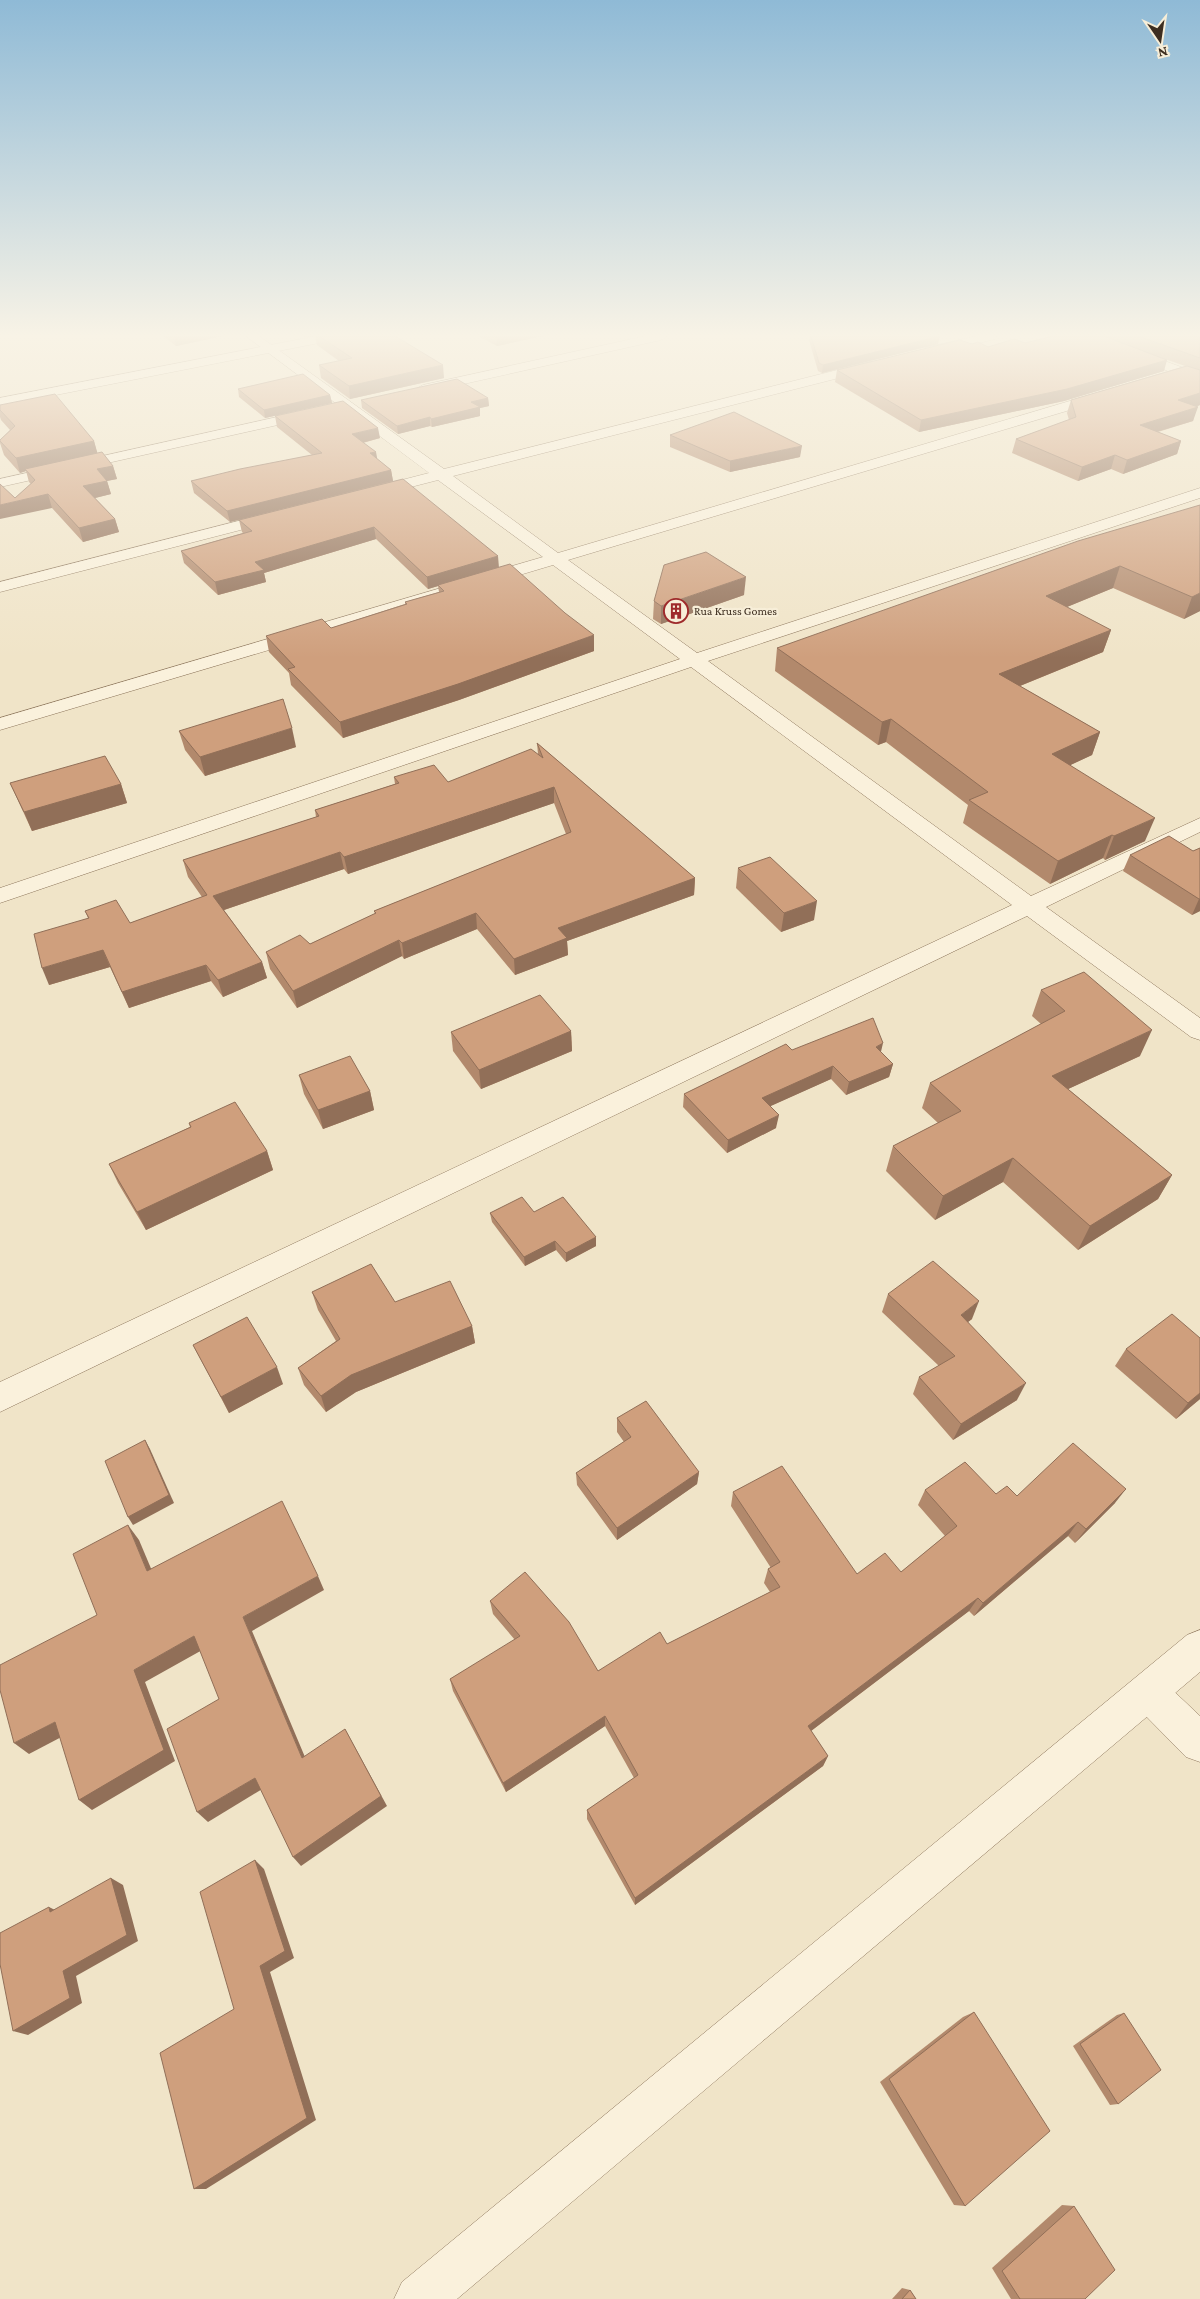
<svg xmlns="http://www.w3.org/2000/svg" width="1200" height="2299" font-family="'Crimson Pro',serif">
  <style>
    .lines { fill: none; stroke-linecap: round; stroke-linejoin: round }
    .minor-casing { stroke: #8d765c; stroke-width: 1 }
    .tertiary-casing { stroke: #8d765c; stroke-width: 1 }
    .minor { fill: #faf1dc; fill-rule: evenodd }
    .tertiary { fill: #faf1dc; fill-rule: evenodd }
    .wall { fill: #b2896c }
    .shaded-wall { fill: #916f58 }
    .building { fill: #cf9f7d; stroke: #916f58 }
    .labels { text-anchor: middle; dominant-baseline: central; stroke-width: 4.5; stroke-linejoin: round; paint-order: stroke }
    .far-poi-label { font-size: 12px; fill: #3d2e20; stroke: #f7eed8; text-anchor: start }
  </style>
  <rect width="100%" height="100%" fill="#f0e4c8"/>
  <g class="lines">
    <defs>
      <g id="minor">
        <path d="M246,336H259L444,469L873,361L879,365L878,368L453,476L558,553L1100,392H1110L1112,395L1110,398L568,560L697,653L1200,488V498L708,661L1031,896L1200,818V832L1046,907L1200,1018V1040L1191,1037L1027,916L0,1412V1382L1012,905L691,667L0,903V888L680,659L553,565L486,585H474L472,581L474,577L543,557L438,480L372,497L367,495L364,492L367,489L429,473Z"/>
        <path d="M646,336H667L661,340L423,393L416,389L423,385Z"/>
        <path d="M977,336H997L995,339L929,355L923,351L925,348Z"/>
        <path d="M313,409L318,410L320,413L318,416L0,487V479Z"/>
        <path d="M277,511L283,513L285,516L283,519L0,592V582Z"/>
        <path d="M441,588L447,589L450,593L447,597L0,730V718Z"/>
        <path d="M1148,1673L1161,1679L1200,1716V1762L1186,1757L1135,1705L1129,1692L1135,1679Z"/>
      </g>
      <g id="tertiary">
        <path d="M317,336H340L334,340L0,406V398Z"/>
        <path d="M1081,336H1097L1200,374V383L1083,339Z"/>
        <path d="M1200,1630V1672L457,2299H394L402,2282L1187,1635Z"/>
      </g>
    </defs>
    <use href="#minor" class="minor-casing"/>
    <use href="#tertiary" class="tertiary-casing"/>
    <use href="#minor" class="minor"/>
    <use href="#tertiary" class="tertiary"/>
  </g>
  <g class="wall">
    <path d="M163,336H223L176,346Z"/>
    <path d="M303,336H395L444,378L350,399L321,378L319,365L339,361L317,345L315,336L304,337Z"/>
    <path d="M478,336H543L497,346Z"/>
    <path d="M810,336H938V344L822,373L818,371L809,340Z"/>
    <path d="M1053,336H1200V405L1196,407L1193,421L1158,432L1181,441L1177,454L1123,474L1111,469L1078,481L1012,453L1016,439L1069,420L1067,413L1071,400L1185,366L1165,359L1164,371L1064,401L919,432L835,382L837,370L972,344L988,347L1025,343Z"/>
    <path d="M238,389L330,395L332,403L265,418L239,397Z"/>
    <path d="M488,398L489,406L480,408V416L432,427L430,426L398,434L362,408L361,400Z"/>
    <path d="M0,405L94,441L97,453L113,466L117,479L107,481L111,494L95,498L115,519L119,532L83,542L52,508L15,498L31,484L29,482L26,471L20,473L4,455L0,443V440L10,430L1,420L0,417Z"/>
    <path d="M275,416L380,438L363,443L377,459L391,470L393,481L499,568L594,651L459,700L343,738L291,685L289,673L269,652L266,636L331,628L405,604V602L439,592L438,586L428,589L376,539L264,573L266,582L218,595L184,563L181,551L243,533L242,532L239,520L380,485L230,522L194,493L191,481L312,455L277,427Z"/>
    <path d="M670,435L800,457L730,472L670,447Z"/>
    <path d="M1200,505V611L1184,619L1113,588L1067,607L1111,630L1103,652L1020,686L1100,732L1092,755L1070,765L1145,841L1105,860L1103,858L1050,884L963,823L968,805L886,742L878,745L775,671L777,648Z"/>
    <path d="M744,595L661,624L653,619L654,601Z"/>
    <path d="M179,731L296,747L205,776L185,750Z"/>
    <path d="M537,743L695,878L694,895L567,941L568,955L515,975L477,929L404,959L402,956L297,1008L270,969L266,952L310,944L375,914L374,911L566,834L554,803L348,874L344,869L224,910L262,962L267,978L223,997L211,981L129,1008L110,967L49,985L88,918L85,911L130,923L202,897L188,877L183,860L316,817L315,810L395,784L394,777L448,782L538,754Z"/>
    <path d="M10,783L121,784L127,803L32,831Z"/>
    <path d="M1200,848V911L1192,915L1123,871L1130,855L1193,851Z"/>
    <path d="M738,868L814,920L781,932L736,888Z"/>
    <path d="M1041,990L1140,1056L1068,1089L1172,1175L1158,1199L1078,1250L1003,1182L935,1220L886,1171L893,1146L938,1123L922,1108L930,1083L1041,1024L1032,1016Z"/>
    <path d="M571,1031L572,1051L481,1089L453,1051L451,1032Z"/>
    <path d="M792,1050L881,1052L893,1064L889,1077L846,1095L831,1079L770,1106L776,1128L727,1153L683,1107L684,1094Z"/>
    <path d="M299,1075L370,1091L374,1110L323,1129L304,1094Z"/>
    <path d="M189,1123L267,1151L273,1170L146,1230L118,1183L109,1164L190,1127Z"/>
    <path d="M534,1212L596,1246L566,1262L556,1250L525,1266L492,1222L490,1213Z"/>
    <path d="M312,1292L395,1302L472,1326L475,1343L356,1392L326,1412L304,1385L298,1368L336,1341L318,1310Z"/>
    <path d="M888,1294L972,1319L968,1322L1017,1400L953,1440L913,1394L919,1377L939,1366L882,1312Z"/>
    <path d="M1200,1338V1399L1176,1419L1115,1366L1126,1349Z"/>
    <path d="M193,1345L283,1384L229,1413Z"/>
    <path d="M617,1418L699,1472L697,1484L617,1540L577,1485L576,1473L624,1442L617,1432Z"/>
    <path d="M925,1490L996,1494L1115,1503L1075,1543L1068,1536L974,1616L969,1611L811,1731L828,1756L823,1766L635,1905L587,1819V1810L634,1778L605,1726L506,1792L453,1691L450,1679L515,1640L493,1614L490,1601L598,1671L667,1644L770,1592L764,1583L768,1569L771,1568L731,1506L733,1492L857,1574L901,1572L945,1536L918,1505Z"/>
    <path d="M974,2012L965,2206L954,2205L880,2082L963,2017Z"/>
    <path d="M1124,2013L1118,2104L1110,2105L1073,2046L1117,2015Z"/>
    <path d="M1062,2205L1074,2206L1085,2299H1011L992,2268Z"/>
    <path d="M902,2288L910,2290L916,2299H892Z"/>
  </g>
  <g class="shaded-wall">
    <path d="M174,336H223L176,346Z"/>
    <path d="M496,336H543L497,346Z"/>
    <path d="M940,336L938,344L822,373L823,365Z"/>
    <path d="M1167,360L1164,371L1064,401L919,432L921,420Z"/>
    <path d="M443,365L444,378L350,399L349,386Z"/>
    <path d="M1200,393V405L1174,413L1178,400Z"/>
    <path d="M330,395L332,403L265,418L264,410Z"/>
    <path d="M488,398L489,406L480,408V416L432,427L431,419L471,402Z"/>
    <path d="M1198,407L1193,421L1136,438L1140,425Z"/>
    <path d="M430,417V426L398,434L397,426Z"/>
    <path d="M378,428L380,438L354,445L352,434Z"/>
    <path d="M94,441L98,455L25,469L26,471L20,473L16,458Z"/>
    <path d="M1181,441L1177,454L1123,474L1127,460Z"/>
    <path d="M802,446L800,457L730,472V461Z"/>
    <path d="M376,452L378,463L370,453Z"/>
    <path d="M1115,455L1111,469L1078,481L1082,467Z"/>
    <path d="M113,466L117,479L101,482L97,469Z"/>
    <path d="M391,470L393,481L230,522L227,511Z"/>
    <path d="M107,481L111,494L87,500L83,486Z"/>
    <path d="M48,494L52,508L0,519V505Z"/>
    <path d="M115,519L119,532L83,542L79,528Z"/>
    <path d="M374,527L376,539L264,573L266,582L218,595L215,582L255,562Z"/>
    <path d="M498,556L499,568L428,589L427,577Z"/>
    <path d="M1120,566L1113,588L1040,618L1046,596Z"/>
    <path d="M746,577L744,595L661,624V606Z"/>
    <path d="M1200,593V611L1184,619L1192,597Z"/>
    <path d="M1111,630L1103,652L993,697L999,674Z"/>
    <path d="M594,635V651L459,700L343,738L340,722Z"/>
    <path d="M891,719L886,742L878,745L882,722Z"/>
    <path d="M292,728L296,747L205,776L200,757Z"/>
    <path d="M1100,732L1092,755L1045,777L1052,754Z"/>
    <path d="M121,784L127,803L32,831L24,812Z"/>
    <path d="M554,787V803L348,874L344,857Z"/>
    <path d="M1155,818L1145,841L1105,860L1114,836Z"/>
    <path d="M1112,835L1103,858L1050,884L1058,861Z"/>
    <path d="M340,852L344,869L218,912L213,896Z"/>
    <path d="M695,878L694,895L567,941L568,955L515,975L514,959L558,928Z"/>
    <path d="M1199,899H1200V911L1192,915Z"/>
    <path d="M817,901L814,920L781,932L784,913Z"/>
    <path d="M476,913L477,929L404,959L402,943Z"/>
    <path d="M399,940L402,956L297,1008L293,991Z"/>
    <path d="M103,950L110,967L49,985L42,968Z"/>
    <path d="M262,962L267,978L223,997L218,980Z"/>
    <path d="M206,965L211,981L129,1008L122,992Z"/>
    <path d="M1152,1030L1140,1056L1042,1101L1052,1076Z"/>
    <path d="M571,1031L572,1051L481,1089L479,1070Z"/>
    <path d="M883,1043L880,1056L876,1047Z"/>
    <path d="M893,1064L889,1077L846,1095L849,1082Z"/>
    <path d="M833,1066L831,1079L760,1111L762,1098Z"/>
    <path d="M370,1091L374,1110L323,1129L318,1110Z"/>
    <path d="M779,1115L776,1128L727,1153L728,1140Z"/>
    <path d="M267,1151L273,1170L146,1230L137,1212Z"/>
    <path d="M1013,1158L1003,1182L935,1220L943,1196Z"/>
    <path d="M1172,1175L1158,1199L1078,1250L1090,1226Z"/>
    <path d="M596,1237V1246L566,1262V1253Z"/>
    <path d="M555,1241L556,1250L525,1266L524,1257Z"/>
    <path d="M979,1301L972,1319L954,1332L961,1315Z"/>
    <path d="M472,1326L475,1343L356,1392L326,1412L321,1396L351,1375Z"/>
    <path d="M277,1367L283,1384L229,1413L221,1397Z"/>
    <path d="M1026,1383L1017,1400L953,1440L961,1424Z"/>
    <path d="M1200,1393V1399L1176,1419L1188,1403Z"/>
    <path d="M145,1440L150,1449L174,1503L133,1525L128,1517Z"/>
    <path d="M699,1472L697,1484L617,1540V1528Z"/>
    <path d="M1126,1489L1115,1503L1075,1543L1086,1529Z"/>
    <path d="M1078,1522L1068,1536L974,1616L983,1603Z"/>
    <path d="M128,1525L139,1540L158,1585L147,1571Z"/>
    <path d="M318,1576L324,1590L252,1631L310,1769L302,1758L243,1617Z"/>
    <path d="M978,1598L969,1611L803,1737L808,1726Z"/>
    <path d="M194,1636L204,1649L145,1682L175,1761L92,1810L79,1800L134,1670Z"/>
    <path d="M605,1716V1726L506,1792L503,1783Z"/>
    <path d="M55,1722L69,1733L29,1754L14,1743Z"/>
    <path d="M345,1729L387,1806L301,1866L293,1857Z"/>
    <path d="M828,1756L823,1766L635,1905V1898Z"/>
    <path d="M255,1778L264,1788L208,1822L197,1812Z"/>
    <path d="M255,1860L264,1869L294,1958L270,1972L316,2120L206,2189H194L260,1966Z"/>
    <path d="M111,1878L123,1885L138,1941L76,1976L82,2003L28,2035L13,2031L63,1971Z"/>
    <path d="M49,1907L61,1913L50,1912Z"/>
  </g>
  <g class="building">
    <path d="M319,336H395L443,365L349,386L319,365L352,358Z"/>
    <path d="M811,336H940L823,365L819,363Z"/>
    <path d="M1053,336H1104L1167,360L1067,389L921,420L837,370L960,340L972,344L978,342L988,347L1014,339L1025,343Z"/>
    <path d="M1138,336H1200V358Z"/>
    <path d="M1187,366L1200,370V393L1178,400L1198,407L1140,425L1181,441L1127,460L1115,455L1082,467L1016,439L1076,417L1071,400Z"/>
    <path d="M303,374L330,395L264,410L238,389Z"/>
    <path d="M457,379L488,398L471,402L480,407L431,419L430,417L397,426L361,400Z"/>
    <path d="M55,394L94,441L16,458L0,441V440L15,426L0,410V405Z"/>
    <path d="M343,401L378,428L352,434L376,452L370,453L391,470L227,511L191,481L240,469L322,453L275,416Z"/>
    <path d="M734,412L802,446L730,461L670,435Z"/>
    <path d="M102,452L113,466L97,469L107,481L83,486L115,519L79,528L48,494L0,505V484L15,498L35,480L25,469Z"/>
    <path d="M403,479L498,556L427,577L374,527L255,562L264,570L215,582L181,551L252,531L239,520Z"/>
    <path d="M1200,505V593L1192,597L1120,566L1046,596L1111,630L999,674L1100,732L1052,754L1155,818L1114,836L1112,835L1058,861L969,800L988,792L891,719L882,722L777,648L1078,541Z"/>
    <path d="M706,552L746,577L661,606L654,601L664,565Z"/>
    <path d="M510,564L565,613L594,635L458,684L340,722L288,669L295,667L266,636L322,619L331,628L407,604L405,602L444,591L438,585Z"/>
    <path d="M283,699L292,728L200,757L179,731Z"/>
    <path d="M537,743L695,878L558,928L567,938L514,959L476,913L402,943L399,940L293,991L266,952L300,935L310,944L376,913L374,911L571,832L554,787L344,857L340,852L213,896L262,962L218,980L206,965L122,992L103,950L42,968L34,934L89,918L85,911L116,900L130,923L207,895L183,860L319,816L315,810L399,783L394,777L434,765L448,782L531,749L543,758Z"/>
    <path d="M105,756L121,784L24,812L10,783Z"/>
    <path d="M1169,836L1193,851L1200,848V899H1199L1130,855Z"/>
    <path d="M770,857L817,901L784,913L738,868Z"/>
    <path d="M1084,972L1152,1030L1052,1076L1172,1175L1090,1226L1013,1158L943,1196L893,1146L961,1111L930,1083L1065,1011L1041,990Z"/>
    <path d="M540,995L571,1031L479,1070L451,1032Z"/>
    <path d="M873,1018L883,1043L876,1047L893,1064L849,1082L833,1066L762,1098L779,1115L728,1140L684,1094L786,1044L792,1050Z"/>
    <path d="M350,1056L370,1091L318,1110L299,1075Z"/>
    <path d="M235,1102L267,1151L137,1212L109,1164L191,1127L189,1123Z"/>
    <path d="M522,1197L534,1212L563,1197L596,1237L566,1253L555,1241L524,1257L490,1213Z"/>
    <path d="M933,1261L979,1301L961,1315L1026,1383L961,1424L919,1377L955,1356L888,1294Z"/>
    <path d="M371,1264L395,1302L450,1281L472,1326L351,1375L321,1396L298,1368L340,1339L312,1292Z"/>
    <path d="M1172,1314L1200,1338V1393L1188,1403L1126,1349Z"/>
    <path d="M247,1317L277,1367L221,1397L193,1345Z"/>
    <path d="M646,1401L699,1472L617,1528L576,1473L631,1437L617,1418Z"/>
    <path d="M145,1440L169,1495L128,1517L105,1461Z"/>
    <path d="M1073,1443L1126,1489L1086,1529L1078,1522L983,1603L978,1598L808,1726L828,1756L635,1898L587,1810L638,1775L605,1716L503,1783L450,1679L520,1636L490,1601L525,1572L569,1622L598,1671L660,1632L667,1644L780,1587L768,1569L780,1562L733,1492L782,1466L857,1574L885,1553L901,1572L957,1526L925,1490L965,1462L996,1494L1007,1486L1017,1496Z"/>
    <path d="M282,1501L318,1576L243,1617L302,1758L345,1729L381,1796L293,1857L255,1778L197,1812L167,1729L219,1699L194,1636L134,1670L164,1750L79,1800L55,1722L14,1743L0,1690V1665L97,1615L73,1554L128,1525L147,1571Z"/>
    <path d="M255,1860L285,1951L260,1966L307,2118L194,2189L160,2053L234,2009L200,1892Z"/>
    <path d="M111,1878L127,1935L63,1971L70,1998L13,2031L0,1964V1933L49,1907L50,1912Z"/>
    <path d="M974,2012L1050,2131L965,2206L889,2079Z"/>
    <path d="M1124,2013L1161,2070L1118,2104L1080,2044Z"/>
    <path d="M1074,2206L1115,2270L1085,2299H1020L1002,2271Z"/>
    <path d="M910,2290L916,2299H902Z"/>
  </g>
  <linearGradient id="sky" x2="0" y2="1"><stop stop-color="#8fbad6"/><stop offset="0.51" stop-color="#f8f3e6"/><stop offset="1" stop-color="#f8f3e6" stop-opacity="0"/></linearGradient>
  <rect width="1200" height="658" fill="url(#sky)"/>
  <defs>
    <symbol id="building-ring" viewBox="-11 -11 22 22"><circle r="9.5" fill="#f7eed8" stroke="#9e2a2b" stroke-width="1.5"/><path d="M-4-6H4V6H1V3H-1V6H-4ZM-2.5-4.3h1.7v1.8h-1.7ZM.8-4.3h1.7v1.8H.8ZM-2.5-1h1.7V.8h-1.7ZM.8-1h1.7V.8H.8Z" fill="#9e2a2b"/></symbol>
  </defs>
  <g fill-rule="evenodd">
    <use href="#building-ring" x="662" y="597" width="28" height="28"/>
  </g>
  <g class="labels">
    <g class="far-poi-label">
      <text x="694" y="611">Rua Kruss Gomes</text>
    </g>
  </g>
  <g transform="translate(1160 40) rotate(167)" stroke="#f7eed8" stroke-width="4" paint-order="stroke">
  <path d="M0-4L9 19L0 12L-9 19Z" fill="#3d2e20"/>
  <text y="-8" font-size="14" font-weight="bold" text-anchor="middle" fill="#3d2e20">N</text>
  </g>
</svg>
